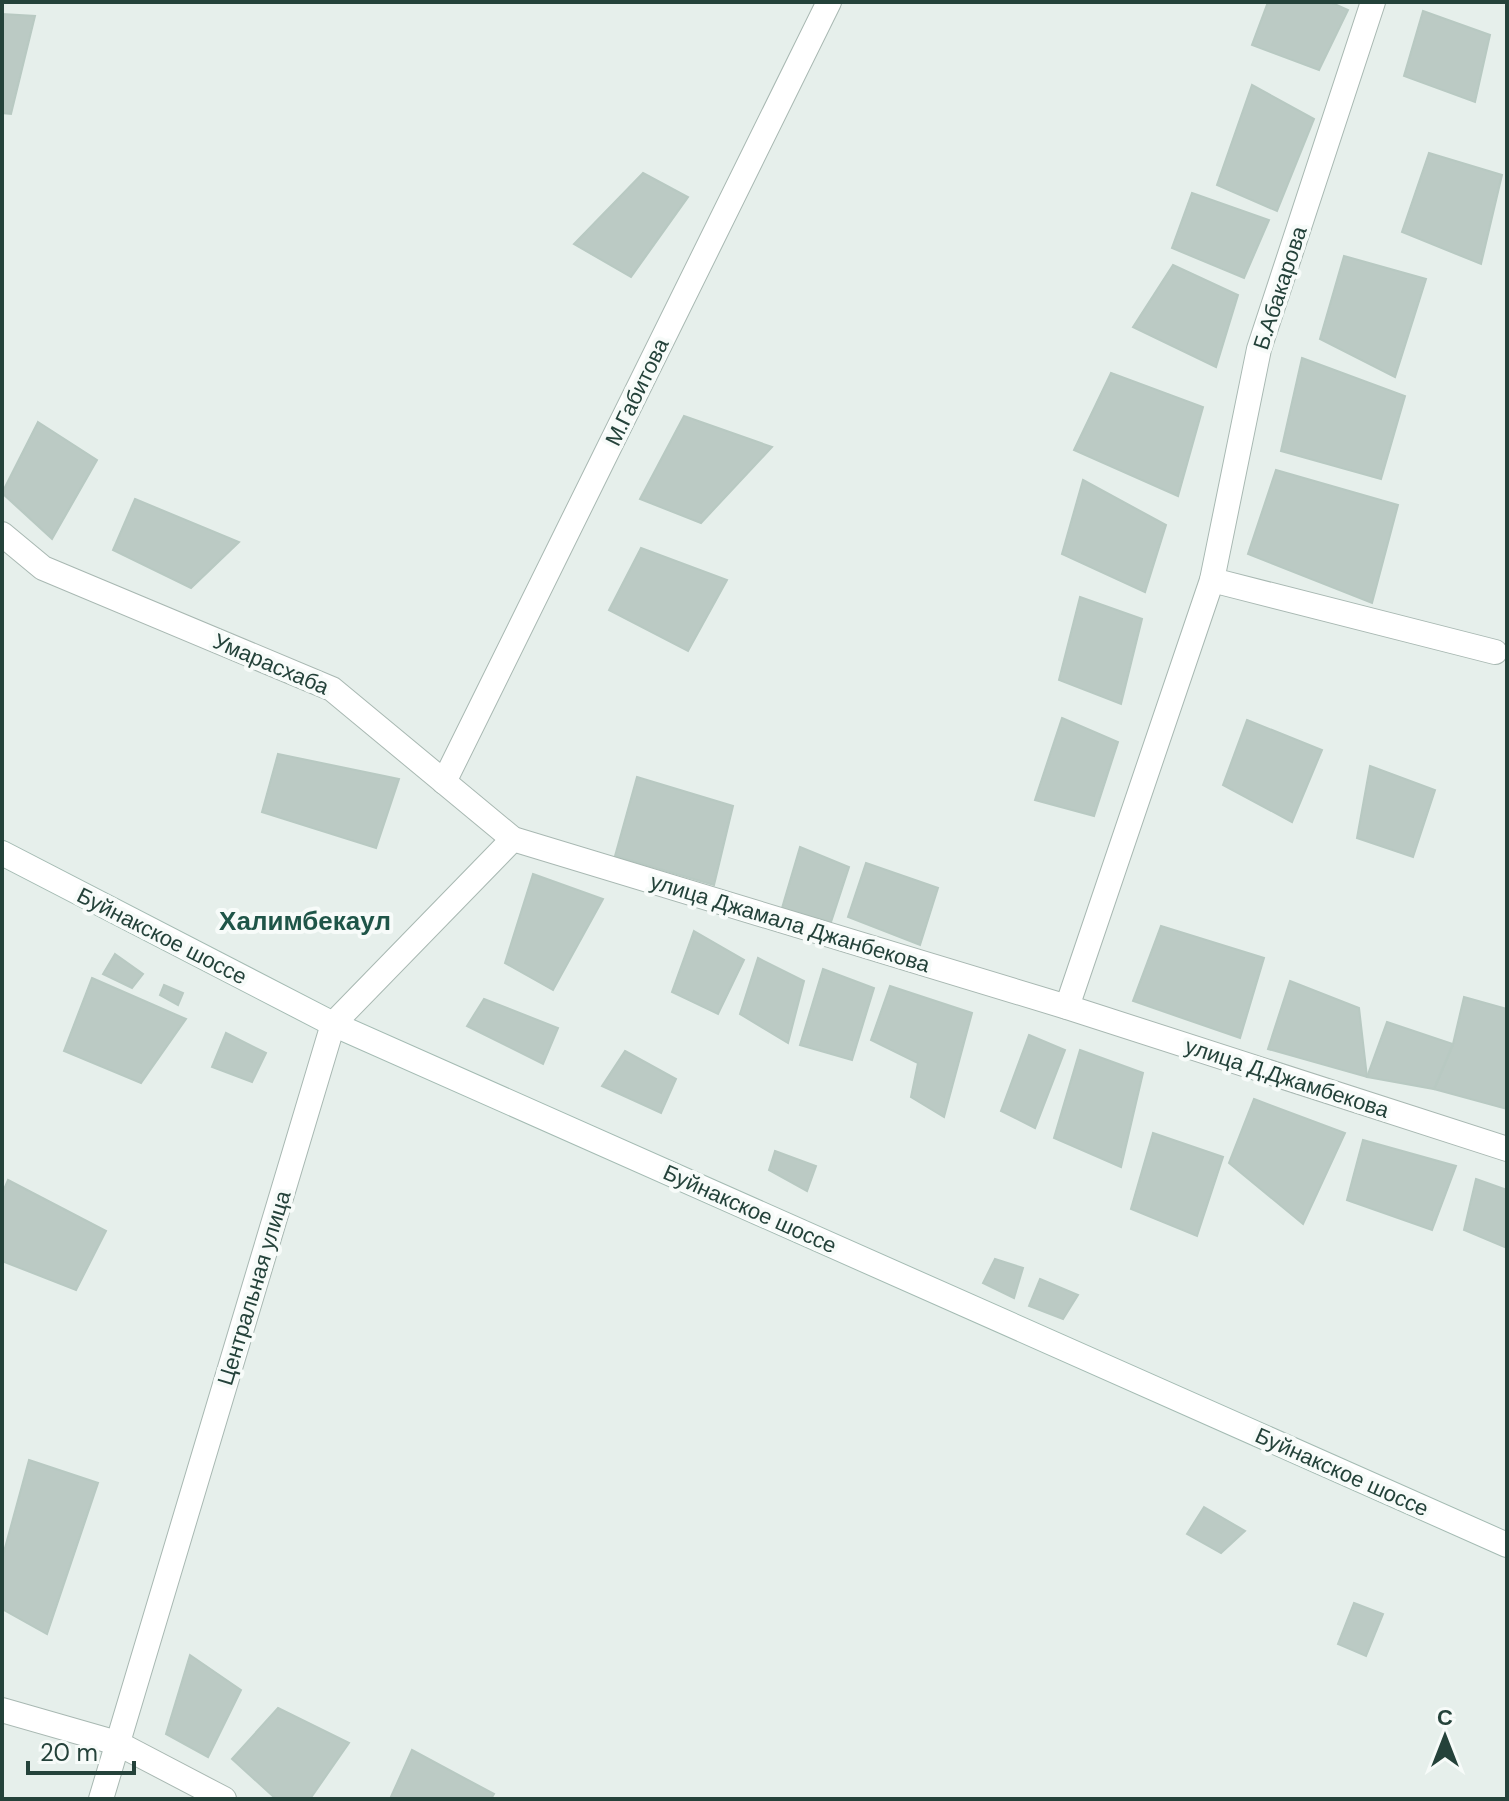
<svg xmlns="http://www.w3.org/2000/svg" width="1509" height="1801" font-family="'DM Sans',sans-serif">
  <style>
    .building { fill: #bbcac4; stroke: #b8c9c2; stroke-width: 2 }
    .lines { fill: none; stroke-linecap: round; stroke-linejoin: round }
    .minor-casing { stroke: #a8b8b2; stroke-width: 26 }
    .secondary-casing { stroke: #a4bbb3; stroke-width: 26 }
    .minor { stroke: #fff; stroke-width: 24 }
    .secondary { stroke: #fff; stroke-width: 24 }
    .labels { text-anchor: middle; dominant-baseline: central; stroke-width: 8; stroke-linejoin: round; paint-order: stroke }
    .street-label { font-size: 22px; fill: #24423a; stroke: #f7fbf9 }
    .quarter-label { font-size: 26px; font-weight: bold; fill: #1f5548; stroke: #f7fbf9 }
  </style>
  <rect width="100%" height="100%" fill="#e6efeb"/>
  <g class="building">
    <path d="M1268,2H1330L1348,10L1319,70L1252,45Z"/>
    <path d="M1423,11L1490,35L1475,102L1404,76Z"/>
    <path d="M2,14L35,16L11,114L2,113Z"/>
    <path d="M1252,85L1314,119L1277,211L1217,185Z"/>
    <path d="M1429,153L1502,175L1481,264L1402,232Z"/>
    <path d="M643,173L688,197L631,277L574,244Z"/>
    <path d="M1192,193L1269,220L1244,278L1172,248Z"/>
    <path d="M1344,256L1426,279L1395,377L1320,339Z"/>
    <path d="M1173,265L1238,295L1216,367L1133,327Z"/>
    <path d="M1302,358L1405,396L1381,479L1281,451Z"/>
    <path d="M1111,373L1203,407L1178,496L1074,450Z"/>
    <path d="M684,416L772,447L701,523L640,499Z"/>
    <path d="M38,422L97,460L52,539L2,493Z"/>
    <path d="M1276,470L1398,505L1372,603L1248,554Z"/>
    <path d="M1083,480L1166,525L1145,592L1062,554Z"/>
    <path d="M135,499L239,542L191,588L113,550Z"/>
    <path d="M641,548L727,580L688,651L609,610Z"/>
    <path d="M1080,597L1142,619L1121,704L1059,680Z"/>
    <path d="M1062,718L1118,742L1094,816L1035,800Z"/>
    <path d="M1247,720L1322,750L1292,822L1223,785Z"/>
    <path d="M278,754L399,779L376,848L262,812Z"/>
    <path d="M1370,766L1435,790L1413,857L1357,838Z"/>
    <path d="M637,777L733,806L714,885L615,856Z"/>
    <path d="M800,847L849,867L831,922L782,908Z"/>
    <path d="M866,863L938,888L920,945L848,917Z"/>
    <path d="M533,874L603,899L553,990L505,963Z"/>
    <path d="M1161,926L1264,958L1240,1038L1133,1001Z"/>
    <path d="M694,931L744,960L718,1014L672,992Z"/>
    <path d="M115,954L143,974L132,988L103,974Z"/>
    <path d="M758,958L804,981L788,1043L740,1014Z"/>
    <path d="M823,969L874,988L852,1060L800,1045Z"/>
    <path d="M92,978L186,1019L141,1083L64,1051Z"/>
    <path d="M1290,981L1359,1008L1367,1077L1268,1049Z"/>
    <path d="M164,985L183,993L178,1005L160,995Z"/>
    <path d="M890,986L972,1013L944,1117L911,1097L918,1063L871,1040Z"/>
    <path d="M1464,997L1507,1009V1109L1434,1089L1453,1044Z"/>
    <path d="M484,999L558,1028L543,1064L467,1026Z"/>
    <path d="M1387,1022L1453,1044L1434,1089L1367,1077Z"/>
    <path d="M226,1033L266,1053L252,1082L212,1067Z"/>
    <path d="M1029,1035L1065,1050L1035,1128L1001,1111Z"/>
    <path d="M1080,1050L1143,1073L1121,1167L1054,1138Z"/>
    <path d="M625,1051L676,1079L661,1113L602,1086Z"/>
    <path d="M1254,1099L1345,1133L1303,1224L1229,1163Z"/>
    <path d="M1153,1133L1223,1157L1197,1236L1131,1209Z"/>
    <path d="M1363,1140L1456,1166L1432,1230L1347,1200Z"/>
    <path d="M775,1151L816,1166L807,1191L769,1170Z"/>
    <path d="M1476,1179L1507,1190V1248L1464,1230Z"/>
    <path d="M8,1180L106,1231L76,1290L2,1261V1194Z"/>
    <path d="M995,1259L1023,1268L1014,1298L983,1283Z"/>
    <path d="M1040,1279L1078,1295L1063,1319L1029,1306Z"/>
    <path d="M29,1460L98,1483L47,1634L2,1609V1559Z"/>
    <path d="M1204,1507L1245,1531L1221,1553L1187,1534Z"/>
    <path d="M1354,1603L1383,1614L1366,1656L1338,1644Z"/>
    <path d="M190,1655L241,1690L208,1757L166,1734Z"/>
    <path d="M278,1708L349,1743L310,1799H276L232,1759Z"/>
    <path d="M412,1750L494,1794L491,1799H390Z"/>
  </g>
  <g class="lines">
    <defs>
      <g id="minor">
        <path d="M2,534L43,568L332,689L513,839L1067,1007L1507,1149"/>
        <path d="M1212,580L1495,652"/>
        <path d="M444,782L829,2"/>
        <path d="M1067,1007L1212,580L1259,349L1373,2"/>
        <path d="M2,1710L117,1743L224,1799"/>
        <path d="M101,1799L333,1024L513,839"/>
      </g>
      <path id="secondary" d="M2,853L333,1024L1507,1545"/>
    </defs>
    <use href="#minor" class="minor-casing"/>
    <use href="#secondary" class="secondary-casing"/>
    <use href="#minor" class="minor"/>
    <use href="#secondary" class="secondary"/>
  </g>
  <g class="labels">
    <g class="street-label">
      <text transform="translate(1280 288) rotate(-72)">Б.Абакарова</text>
      <text transform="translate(637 392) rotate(-64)">М.Габитова</text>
      <text transform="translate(271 664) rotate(23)">Умарасхаба</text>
      <text transform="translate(790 923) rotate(17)">улица Джамала Джанбекова</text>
      <text transform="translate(162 936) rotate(27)">Буйнакское шоссе</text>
      <text transform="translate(1287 1078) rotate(18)">улица Д.Джамбекова</text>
      <text transform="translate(750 1209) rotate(24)">Буйнакское шоссе</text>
      <text transform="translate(254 1288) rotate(-73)">Центральная улица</text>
      <text transform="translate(1342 1472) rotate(24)">Буйнакское шоссе</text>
    </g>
    <g class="quarter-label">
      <text x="305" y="921">Халимбекаул</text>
    </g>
  </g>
  <rect width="1509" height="1801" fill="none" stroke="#24423a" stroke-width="8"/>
  <g transform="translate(1445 1737)" stroke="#f7fbf9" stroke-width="6" paint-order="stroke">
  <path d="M0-6L14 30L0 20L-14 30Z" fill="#24423a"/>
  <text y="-12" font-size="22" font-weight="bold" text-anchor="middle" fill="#24423a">С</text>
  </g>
  <path d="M28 1761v12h106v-12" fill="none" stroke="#24423a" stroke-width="4"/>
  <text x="40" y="1761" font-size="24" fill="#24423a" stroke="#f7fbf9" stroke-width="6" paint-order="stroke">20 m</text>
</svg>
